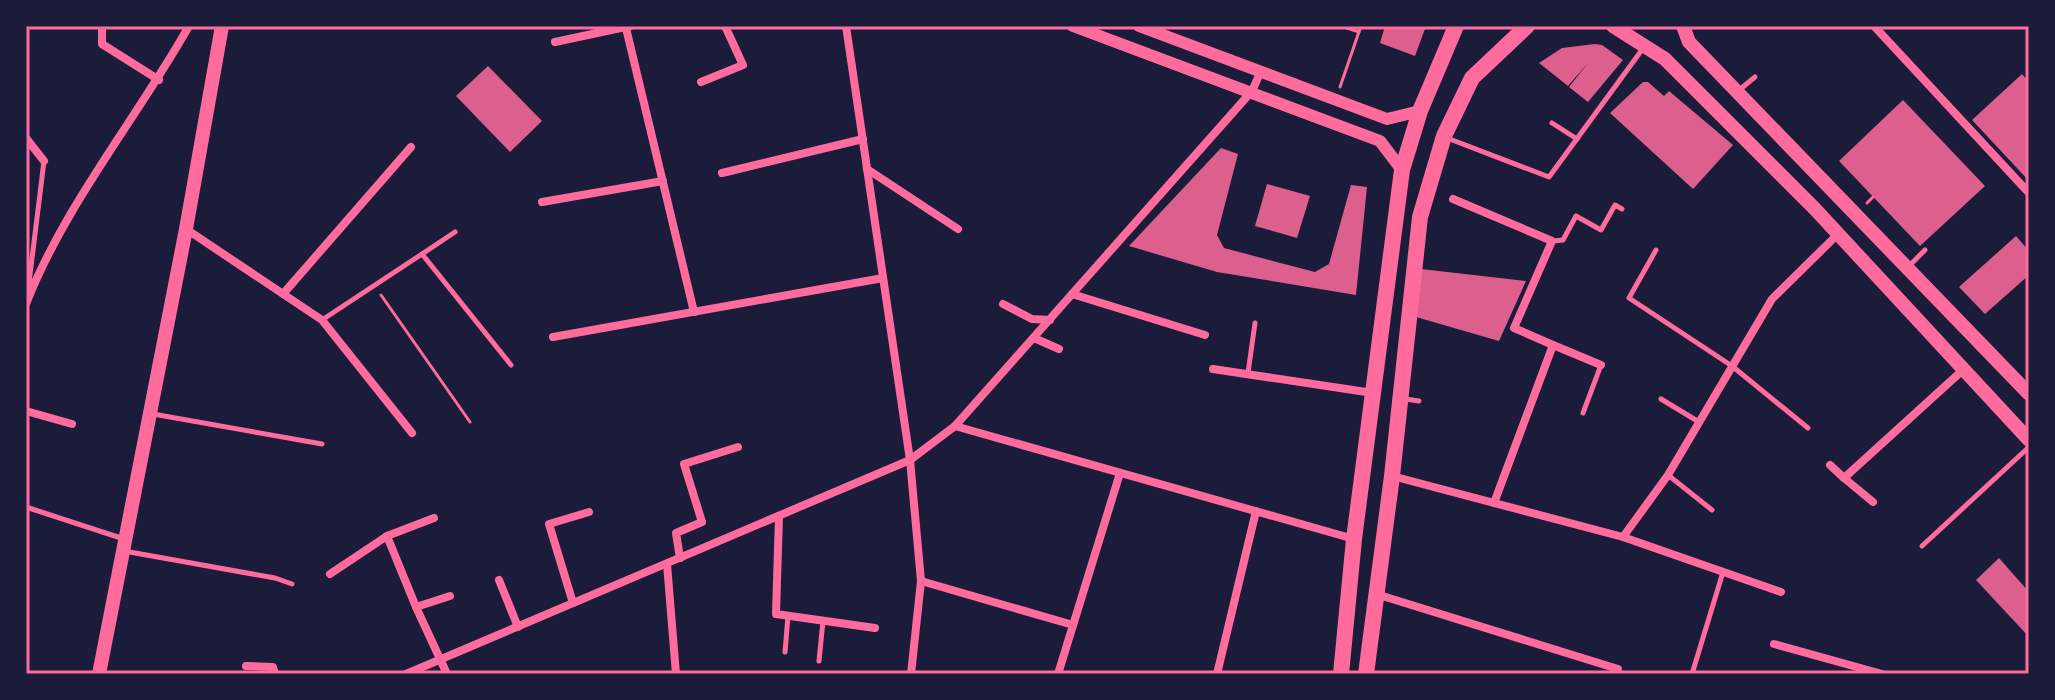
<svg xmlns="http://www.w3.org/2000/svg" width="2055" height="700" font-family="Arial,sans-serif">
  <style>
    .building { fill: #dd5f8e }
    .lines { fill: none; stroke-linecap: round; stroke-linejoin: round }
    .path { stroke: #ff6b9d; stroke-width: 3 }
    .service { stroke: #ff6b9d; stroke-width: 5 }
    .minor { stroke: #ff6b9d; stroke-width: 8 }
    .tertiary { stroke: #ff6b9d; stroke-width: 12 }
    .secondary { stroke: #ff6b9d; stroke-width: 14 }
    .primary { stroke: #ff6b9d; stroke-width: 16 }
    .neatline { fill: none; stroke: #ff6b9d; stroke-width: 3 }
  </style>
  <rect width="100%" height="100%" fill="#1b1b3a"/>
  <g class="building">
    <path d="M1385,26H1426L1415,56L1380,43Z"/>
    <path d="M1595,44L1602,45L1623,60L1588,102L1569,87L1588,63L1568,86L1539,63L1562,48Z"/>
    <path d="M488,66L542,121L510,152L456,96Z"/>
    <path d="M2022,74L2029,82V181L1972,120Z"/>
    <path d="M1643,82H1648L1664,96L1669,91L1733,145L1693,189L1610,113Z"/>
    <path d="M1903,100L1985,186L1920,246L1839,161Z"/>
    <path d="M1221,148L1238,154L1217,235L1224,248L1315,272L1329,264L1351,185L1367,187L1356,295L1217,272L1129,246Z"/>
    <path d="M1267,184L1310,196L1297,238L1255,226Z"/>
    <path d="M2016,236L2029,251V275L1985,314L1959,287Z"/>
    <path d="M1421,269L1526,281L1499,341L1416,317Z"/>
    <path d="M1999,558L2029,592V637L1976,580Z"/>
  </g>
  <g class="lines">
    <g class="path">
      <path d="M1341,26L1359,32"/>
      <path d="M1340,87L1361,26"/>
      <path d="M1867,203L1873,197"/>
      <path d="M381,295L470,422"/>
    </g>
    <g class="service">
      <path d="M1738,91L1755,77"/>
      <path d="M1552,123L1577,139"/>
      <path d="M1447,138L1549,177L1644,47"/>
      <path d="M1553,241L1563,240L1576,216L1601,230L1615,205L1622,209"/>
      <path d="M1656,250L1629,298L1732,366L1808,428"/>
      <path d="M422,254L455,232"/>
      <path d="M1909,266L1925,250"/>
      <path d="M28,291L44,161"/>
      <path d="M322,320L422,254L511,365"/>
      <path d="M1248,373L1255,323"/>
      <path d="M1405,399L1419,401"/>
      <path d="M1661,399L1699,422"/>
      <path d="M1583,413L1601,365"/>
      <path d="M153,414L322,444"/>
      <path d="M1668,475L1712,510"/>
      <path d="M26,507L124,539"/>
      <path d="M1922,546L2029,447"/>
      <path d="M124,551L275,578L292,584"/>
      <path d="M785,652L788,616"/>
      <path d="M819,661L823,621"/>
      <path d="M1692,674L1723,572"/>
    </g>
    <g class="minor">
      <path d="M102,26V44L159,80"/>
      <path d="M846,26L910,460L921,581L911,674"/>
      <path d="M1874,26L2029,193"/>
      <path d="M626,28L694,312"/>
      <path d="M555,42L630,26"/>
      <path d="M701,82L743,65L725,26"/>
      <path d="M26,138L44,161"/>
      <path d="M867,169L958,229"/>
      <path d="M722,173L863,139"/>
      <path d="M1453,199L1552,241L1514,328L1553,345L1494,503"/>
      <path d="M542,202L663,181"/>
      <path d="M186,229L322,320L412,433"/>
      <path d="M283,294L411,147"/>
      <path d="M1072,294L1205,335"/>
      <path d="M26,304C64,206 137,118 189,26"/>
      <path d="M1003,304L1032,319L1050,320"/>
      <path d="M553,337L883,278"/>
      <path d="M1034,338L1059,349"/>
      <path d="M1553,345L1601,365"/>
      <path d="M1213,369L1373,393"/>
      <path d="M26,411L72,424"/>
      <path d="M955,426L1354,539"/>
      <path d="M1830,465L1844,478L1964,369"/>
      <path d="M1392,476L1623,537L1781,592"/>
      <path d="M1844,478L1873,502"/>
      <path d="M779,516L776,614L875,628"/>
      <path d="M434,518L387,536L416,607L447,674"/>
      <path d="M1623,537L1668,475L1772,299L1838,234"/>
      <path d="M680,558L676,533L702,522L684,464L738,447"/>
      <path d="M667,564L676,674"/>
      <path d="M330,574L387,536"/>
      <path d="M499,580L518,627"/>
      <path d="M921,581L1073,625"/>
      <path d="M1376,594L1618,669L1617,674"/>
      <path d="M573,603L549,524L589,512"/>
      <path d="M416,607L450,596"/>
      <path d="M1774,644L1882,674"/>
      <path d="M246,666L273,667L275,674"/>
      <path d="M406,674L910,460L955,426L1252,91L1261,71"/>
      <path d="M1058,674L1120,473"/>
      <path d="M1217,674L1256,511"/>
    </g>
    <g class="tertiary">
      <path d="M1073,26L1380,141L1402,170"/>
      <path d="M1139,26L1387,119L1420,111"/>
    </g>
    <g class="secondary">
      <path d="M1613,26L1665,59L1815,209L2029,440"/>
      <path d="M1683,26L1689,42L2029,394"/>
      <path d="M99,674L186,229L222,26"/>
    </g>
    <g class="primary">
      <path d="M1341,674L1354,539L1402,170L1420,111L1456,26"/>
      <path d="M1366,674L1392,476L1420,217L1444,136L1472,78L1527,26"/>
    </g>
  </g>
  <rect width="2055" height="700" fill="none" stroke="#1b1b3a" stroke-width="56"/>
  <rect x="28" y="28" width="1999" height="644" class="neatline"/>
</svg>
